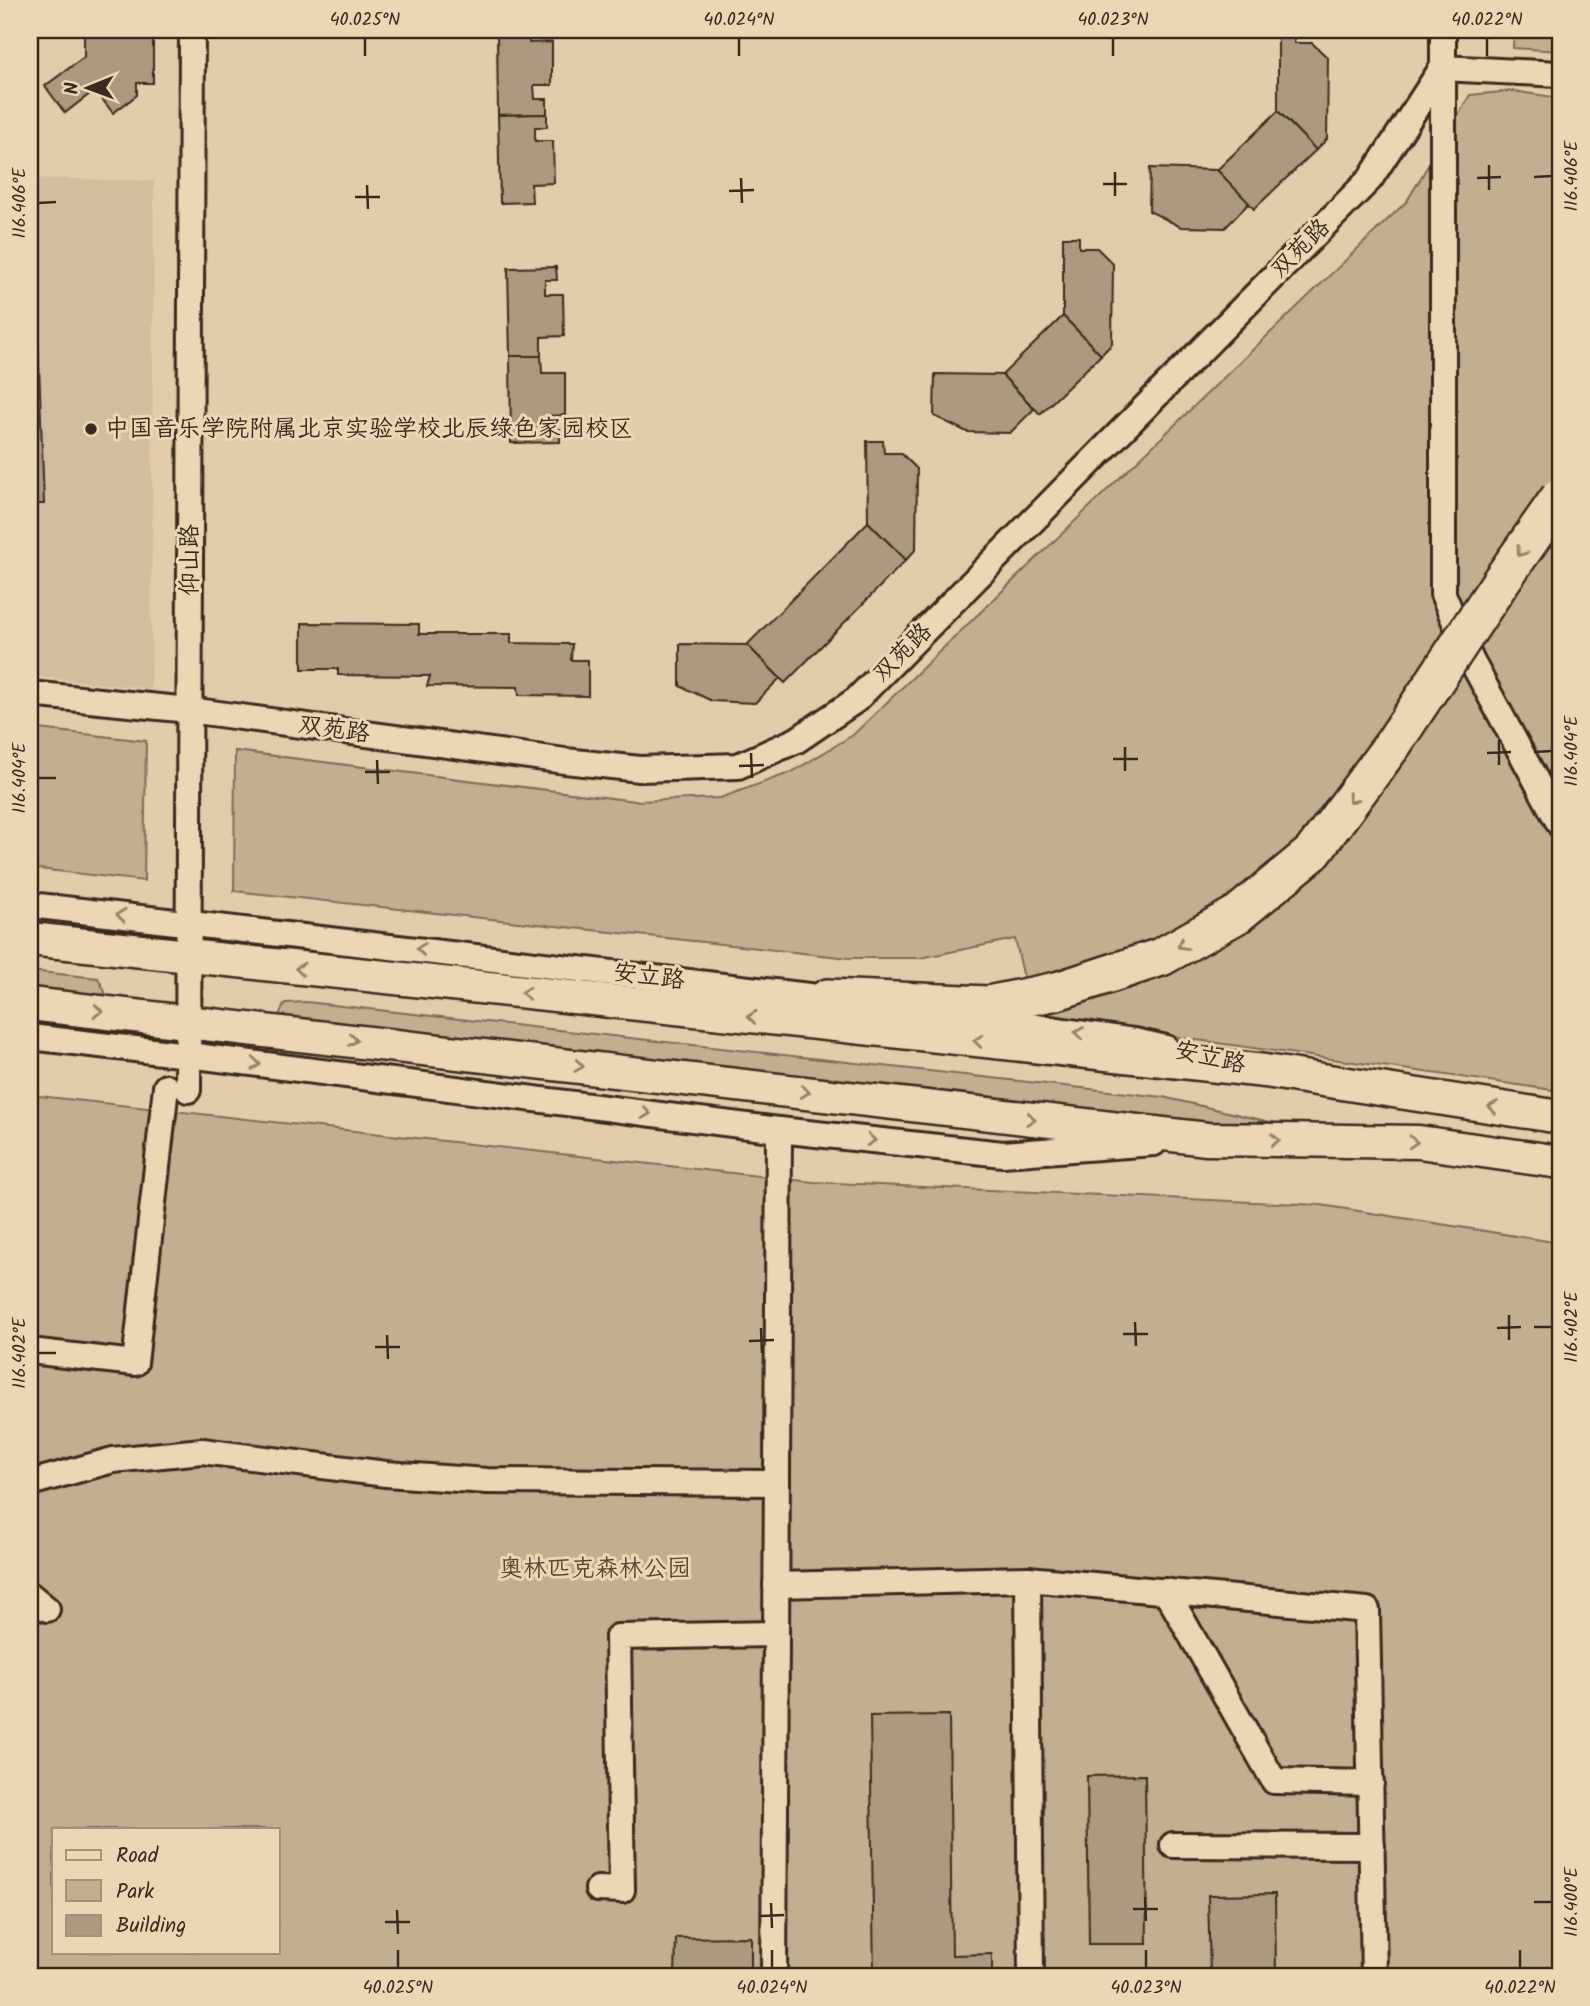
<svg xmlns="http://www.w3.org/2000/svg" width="1590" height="2006" font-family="Kalam,'LXGW WenKai TC',sans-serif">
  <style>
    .built { fill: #d2bd9f }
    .green { fill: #c3ae91; stroke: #7f6c58; stroke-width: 2; fill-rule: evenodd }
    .building { fill: #ae9980; stroke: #3b2a1e; stroke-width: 2 }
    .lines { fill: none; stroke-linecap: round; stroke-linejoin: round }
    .minor-casing { stroke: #3b2a1e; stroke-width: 30 }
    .major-casing { stroke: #3b2a1e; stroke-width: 37 }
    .highway-casing { stroke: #3b2a1e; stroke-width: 42 }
    .minor { stroke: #ecd6b5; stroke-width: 24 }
    .major { stroke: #ecd6b5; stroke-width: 32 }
    .highway { stroke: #ecd6b5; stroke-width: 37 }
    .highway-bridge-casing { stroke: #3b2a1e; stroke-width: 42; stroke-linecap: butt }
    .highway-bridge { stroke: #ecd6b5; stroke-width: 37 }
    .oneway { stroke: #94806a }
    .ticks { fill: none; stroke: #3b2a1e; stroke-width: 2.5 }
    .poi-dot { fill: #3b2a1e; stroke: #ecd6b5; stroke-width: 2.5 }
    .labels { text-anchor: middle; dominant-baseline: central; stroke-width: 6; stroke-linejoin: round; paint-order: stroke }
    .street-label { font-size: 24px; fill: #3b2a1e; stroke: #ecd6b5 }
    .poi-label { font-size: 24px; fill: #3b2a1e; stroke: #ecd6b5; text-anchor: start }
    .park-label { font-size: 24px; fill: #564435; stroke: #ecd6b5 }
    .neatline { fill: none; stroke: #3b2a1e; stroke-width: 2.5 }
    .ticks-label { font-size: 18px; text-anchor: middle; fill: #3b2a1e }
  </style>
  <rect width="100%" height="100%" fill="#e2ccac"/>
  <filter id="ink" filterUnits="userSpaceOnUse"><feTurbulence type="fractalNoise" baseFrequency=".0143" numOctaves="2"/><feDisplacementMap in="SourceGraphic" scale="14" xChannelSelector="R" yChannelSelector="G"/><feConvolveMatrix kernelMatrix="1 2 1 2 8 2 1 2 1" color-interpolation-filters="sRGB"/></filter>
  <g filter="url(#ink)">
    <path class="built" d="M30,178L154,181L151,689L30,676Z"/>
    <g class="green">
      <path d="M1514,30H1560V51L1513,48Z"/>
      <path d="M1513,91L1560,98V1091L1033,1017L1015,939L920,958H849L234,891L235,751L635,801L720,798L792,772L853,735L1407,201L1470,95Z"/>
      <path d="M30,728L146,741L144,881L30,868Z"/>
      <path d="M30,971L98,978L109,1000L30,1009Z"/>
      <path d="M306,1002L1163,1097L1317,1133L1207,1134L278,1017L285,1003Z"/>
      <path d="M30,1095L813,1182L1321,1205L1560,1243V1976H30ZM54,1829H278V1952H54Z"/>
    </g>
    <g class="building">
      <path d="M84,30H153V83H137V95L113,113L95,90L65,113L45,86L84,57Z"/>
      <path d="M497,30H529V43L552,42V85H534L535,99H547V114L498,115Z"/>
      <path d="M1278,31H1294V43H1312L1328,58L1327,139L1316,150L1278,111Z"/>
      <path d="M1278,111L1316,150L1254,209L1217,170Z"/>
      <path d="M547,114V127H535V141H553L554,183L531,184L532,202L500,203L498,115Z"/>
      <path d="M1150,168L1217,170L1249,203L1225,228L1181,227L1149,211Z"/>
      <path d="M1063,237H1079V248H1097L1113,264L1112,344L1101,355L1063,316Z"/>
      <path d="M30,251H35L44,504H30Z"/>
      <path d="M556,267L557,280H545V294H563L564,336L541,337V356H510L508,268Z"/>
      <path d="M1063,316L1101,355L1040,414L1002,375Z"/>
      <path d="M510,356H541L542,373H565V415L547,416L548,430L560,429V442L511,443Z"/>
      <path d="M935,374L1002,375L1034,409L1010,433L967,432L934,416Z"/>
      <path d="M867,441H883L884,453H901L917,469L916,549L906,560L868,522Z"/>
      <path d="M868,522L906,560L785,683L747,645Z"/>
      <path d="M302,623L419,624V634H511V643L572,644L571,660H588V696L519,695L518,687L427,686L430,676L338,675V669H302Z"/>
      <path d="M680,644L747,645L780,678L755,703L712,701L680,686Z"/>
      <path d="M949,1715L952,1955L992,1954V1976H874L870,1716Z"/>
      <path d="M1145,1775L1147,1944H1089L1087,1776Z"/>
      <path d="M1275,1894L1276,1976H1210L1208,1895Z"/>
      <path d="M751,1937V1976H675L676,1938Z"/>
    </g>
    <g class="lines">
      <defs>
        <g id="minor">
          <path d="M1443,30V594L1471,660L1560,825"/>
          <path d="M30,694L189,710L565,761L640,769L738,766L797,740L856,700L1370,179L1442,68L1560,74"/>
          <path d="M30,905L844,1000"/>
          <path d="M967,1017L1134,1041L1166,1048"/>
          <path d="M30,1037L188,1055L779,1130L1003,1154L1154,1143"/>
          <path d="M188,1090L192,30"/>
          <path d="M30,1351L135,1363L166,1087"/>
          <path d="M30,1483L113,1460L202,1451L386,1474L487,1481L777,1483"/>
          <path d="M1028,1579L1031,1976"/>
          <path d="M776,1585L1028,1579L1367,1610L1374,1976"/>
          <path d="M1166,1591L1274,1781L1371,1783"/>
          <path d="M30,1595L47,1609"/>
          <path d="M1173,1845L1372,1846"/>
          <path d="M598,1889L622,1890L618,1637L776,1634"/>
          <path d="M774,1976L779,1130"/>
        </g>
        <g id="major">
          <path d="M30,939L1265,1071L1560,1117"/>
          <path d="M30,1004L1207,1139L1419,1142L1560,1162"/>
        </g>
        <path id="highway" d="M828,998L988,1005L1057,991L1161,957L1238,914L1312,853L1393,744"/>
      </defs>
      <use href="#minor" class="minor-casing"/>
      <use href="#major" class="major-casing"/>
      <use href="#highway" class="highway-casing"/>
      <use href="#minor" class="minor"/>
      <use href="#major" class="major"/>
      <use href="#highway" class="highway"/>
      <defs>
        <path id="highway-bridge" d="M1393,744L1501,581L1560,497"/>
      </defs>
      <use href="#highway-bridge" class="highway-bridge-casing"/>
      <use href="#highway-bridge" class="highway-bridge"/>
    </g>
    <defs><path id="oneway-chevron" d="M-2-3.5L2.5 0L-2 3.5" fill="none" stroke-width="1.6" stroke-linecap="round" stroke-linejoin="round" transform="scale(1.75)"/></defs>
    <g class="oneway">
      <use href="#oneway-chevron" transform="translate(1521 552) rotate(125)"/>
      <use href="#oneway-chevron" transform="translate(1352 799) rotate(126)"/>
      <use href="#oneway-chevron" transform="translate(121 915) rotate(-174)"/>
      <use href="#oneway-chevron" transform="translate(1182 945) rotate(151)"/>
      <use href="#oneway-chevron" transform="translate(421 949) rotate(-173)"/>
      <use href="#oneway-chevron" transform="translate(300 969) rotate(-174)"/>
      <use href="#oneway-chevron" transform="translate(526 993) rotate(-174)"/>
      <use href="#oneway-chevron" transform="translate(98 1011) rotate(6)"/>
      <use href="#oneway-chevron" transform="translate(752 1017) rotate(-174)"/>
      <use href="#oneway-chevron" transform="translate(1079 1033) rotate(-172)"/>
      <use href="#oneway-chevron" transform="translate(353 1040) rotate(7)"/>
      <use href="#oneway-chevron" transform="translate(978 1041) rotate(-174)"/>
      <use href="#oneway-chevron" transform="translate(256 1064) rotate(7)"/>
      <use href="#oneway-chevron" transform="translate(579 1066) rotate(7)"/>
      <use href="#oneway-chevron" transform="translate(805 1092) rotate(7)"/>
      <use href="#oneway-chevron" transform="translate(1493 1107) rotate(-171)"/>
      <use href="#oneway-chevron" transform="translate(646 1113) rotate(7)"/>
      <use href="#oneway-chevron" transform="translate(1031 1119) rotate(7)"/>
      <use href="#oneway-chevron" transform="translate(871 1140) rotate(6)"/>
      <use href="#oneway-chevron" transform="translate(1275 1140) rotate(1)"/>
      <use href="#oneway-chevron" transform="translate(1413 1142) rotate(3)"/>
    </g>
  </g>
  <path class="ticks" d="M365,38V56M739,38V56M1113,38V56M1487,38V56M1489,165V190M1115,172V196M1534,177L1552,176M741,178L742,203M1477,178L1501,177M1103,184H1127M367,185L368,209M729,191L754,190M355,197H380M38,203L56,202M1499,740V765M1125,747V771M1534,752L1552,751M751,753L752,778M1487,753L1511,752M1113,759H1138M377,760L378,784M739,766L764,765M365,772H390M38,778H56M1509,1315V1340M1135,1322L1136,1346M1534,1327H1552M761,1328L762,1353M1497,1328L1521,1327M1123,1334H1148M387,1335L388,1359M749,1341L774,1340M375,1347H400M38,1353H56M1145,1897L1146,1921M1534,1902H1552M771,1903L772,1928M1133,1909H1158M397,1910L398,1934M759,1916L784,1915M385,1922H410M398,1950V1968M772,1950V1968M1146,1950V1968M1520,1950V1968"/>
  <circle class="poi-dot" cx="91" cy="429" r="7"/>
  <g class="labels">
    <g class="street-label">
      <text transform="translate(1301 249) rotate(-45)">双苑路</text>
      <text transform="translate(190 560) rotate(-90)">仰山路</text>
      <text transform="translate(903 653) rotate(-45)">双苑路</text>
      <text transform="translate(334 730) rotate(8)">双苑路</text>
      <text transform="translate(649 977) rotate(7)">安立路</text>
      <text transform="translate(1210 1058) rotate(13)">安立路</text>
    </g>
    <g class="poi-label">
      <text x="105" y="429">中国音乐学院附属北京实验学校北辰绿色家园校区</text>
    </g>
    <g class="park-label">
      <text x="595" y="1569">奥林匹克森林公园</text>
    </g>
  </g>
  <rect width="1590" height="2006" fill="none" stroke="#ecd6b5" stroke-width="77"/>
  <rect x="52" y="1828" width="228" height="126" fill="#ecd6b5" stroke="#a59179" stroke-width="2"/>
  <rect x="66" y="1850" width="35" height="10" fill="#ecd6b5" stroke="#a59179" stroke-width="2"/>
  <text x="116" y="1862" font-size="21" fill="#3b2a1e">Road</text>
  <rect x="66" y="1880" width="35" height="21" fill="#c3ae91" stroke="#a59179" stroke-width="2"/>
  <text x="116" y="1898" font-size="21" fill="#3b2a1e">Park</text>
  <rect x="66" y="1915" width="35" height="21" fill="#ae9980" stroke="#a59179" stroke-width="2"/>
  <text x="116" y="1932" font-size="21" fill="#3b2a1e">Building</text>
  <g transform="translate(88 88) rotate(269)" stroke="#ecd6b5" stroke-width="5" paint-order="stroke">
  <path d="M0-5L12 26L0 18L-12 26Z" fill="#3b2a1e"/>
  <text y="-10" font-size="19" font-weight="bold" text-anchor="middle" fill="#3b2a1e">N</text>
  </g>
  <rect x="38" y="38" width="1514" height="1930" class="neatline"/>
  <g class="ticks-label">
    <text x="365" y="25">40.025°N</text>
    <text x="739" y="25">40.024°N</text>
    <text x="1113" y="25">40.023°N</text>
    <text x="1487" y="25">40.022°N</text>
    <text transform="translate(1571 176) rotate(-90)" y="6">116.406°E</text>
    <text transform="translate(19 203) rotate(-90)" y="6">116.406°E</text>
    <text transform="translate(1571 751) rotate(-90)" y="6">116.404°E</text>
    <text transform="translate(19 778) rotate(-90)" y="6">116.404°E</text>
    <text transform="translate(1571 1327) rotate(-90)" y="6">116.402°E</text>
    <text transform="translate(19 1353) rotate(-90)" y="6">116.402°E</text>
    <text transform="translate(1571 1902) rotate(-90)" y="6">116.400°E</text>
    <text x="398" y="1993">40.025°N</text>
    <text x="772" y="1993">40.024°N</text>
    <text x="1146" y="1993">40.023°N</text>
    <text x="1520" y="1993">40.022°N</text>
  </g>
</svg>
